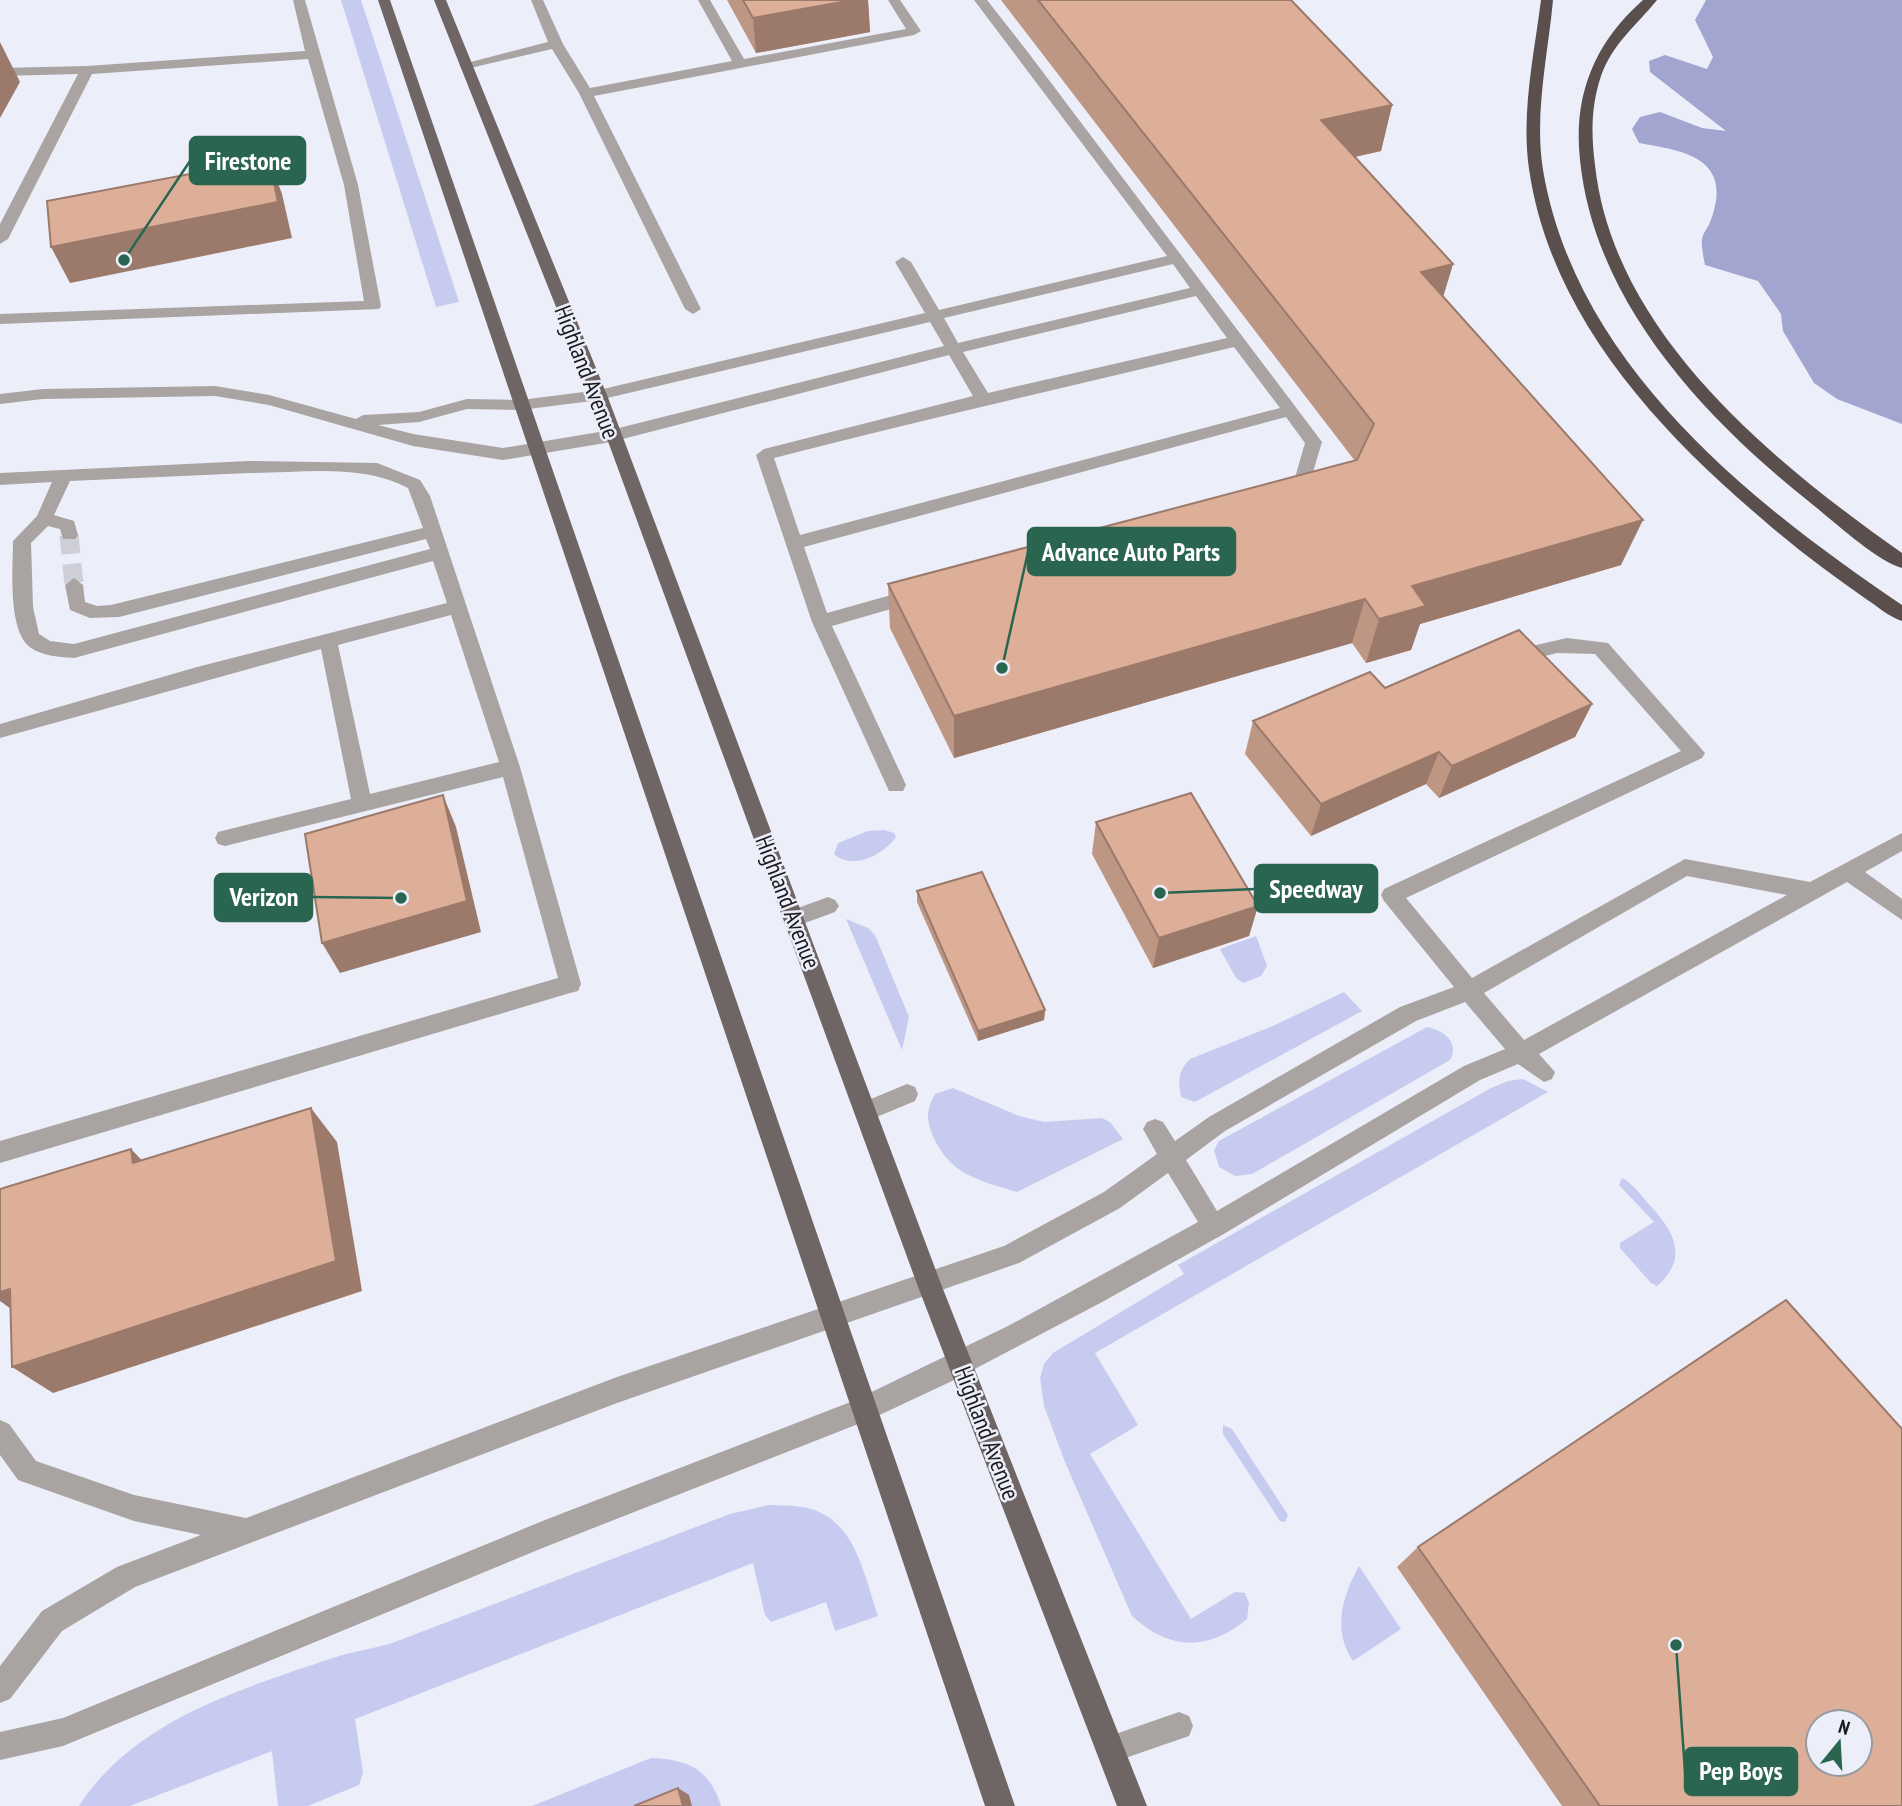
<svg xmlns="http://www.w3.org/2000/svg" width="1902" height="1806" font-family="'PT Sans Narrow',sans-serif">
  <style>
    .green { fill: #c7cbef }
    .forest { fill: #a1a5d0 }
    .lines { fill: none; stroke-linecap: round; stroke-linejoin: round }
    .minor-tunnel { stroke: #cdced8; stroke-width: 19; stroke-dasharray: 19 10; stroke-linecap: butt }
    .minor { fill: #a9a3a2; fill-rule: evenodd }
    .major { fill: #6f6564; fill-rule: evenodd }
    .highway { fill: #5b4f4e; fill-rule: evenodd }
    .wall { fill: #be9684 }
    .shaded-wall { fill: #9b7a6b }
    .building { fill: #ddaf99; stroke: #9b7a6b; stroke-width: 2; fill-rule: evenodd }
    .labels { text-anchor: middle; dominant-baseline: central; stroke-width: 5; stroke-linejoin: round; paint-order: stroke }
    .street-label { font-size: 24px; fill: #1b1b1f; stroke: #eceef9 }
    .leader { fill: none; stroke: #2a6550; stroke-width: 2.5 }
    .callout-dot { fill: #2a6550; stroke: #eceef9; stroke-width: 2.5 }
    .callout { fill: #2a6550; stroke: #2a6550; stroke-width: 2.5 }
    .callout-label { font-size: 26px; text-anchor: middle; font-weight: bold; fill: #fff }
  </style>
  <rect width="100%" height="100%" fill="#eceef9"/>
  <g class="green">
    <path d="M341,0H361L459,302L436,307Z"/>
    <path d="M884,830L894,833L896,837C883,855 852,871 834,854L838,843L868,831Z"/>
    <path d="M846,919L868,928L875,935L909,1017L902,1050Z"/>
    <path d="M1256,936L1267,966L1261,976L1243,983L1236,978L1220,949Z"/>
    <path d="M1344,992L1362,1011L1195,1102L1181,1097C1178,1081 1178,1071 1190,1059L1275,1025Z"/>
    <path d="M1427,1027C1443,1030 1460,1042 1450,1060L1252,1174L1235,1176L1219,1167L1214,1150L1219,1141Z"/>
    <path d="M1523,1079L1548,1092L1095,1353L1138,1425L1090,1454L1191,1619L1235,1592L1245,1593L1249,1603L1247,1619C1207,1652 1169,1650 1132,1616L1065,1462L1044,1406L1040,1378L1044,1364L1053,1353L1184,1274L1178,1265L1491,1088L1508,1081Z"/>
    <path d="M953,1088L1019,1116L1044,1122L1102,1118L1110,1122L1123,1139L1017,1192C978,1180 950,1175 933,1136C926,1119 926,1111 935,1094Z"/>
    <path d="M1622,1178C1631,1182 1639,1193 1646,1201C1671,1228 1692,1255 1657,1286L1651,1283L1620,1248V1243L1654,1222L1619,1185Z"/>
    <path d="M1223,1425L1232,1429L1288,1515L1285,1522L1280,1521L1223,1434Z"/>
    <path d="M769,1505C782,1506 796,1505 807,1508C856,1519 864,1576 878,1616L835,1631L826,1602L771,1622L765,1615L753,1563L355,1719L363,1773L359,1785L308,1806H278L272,1751L130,1806H79C134,1720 241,1689 333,1658C353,1651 374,1649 395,1642L730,1514Z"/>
    <path d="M1359,1566L1401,1629L1353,1661C1332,1630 1342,1597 1359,1566Z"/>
    <path d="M651,1758C688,1759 710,1770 721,1806H532Z"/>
  </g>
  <path class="forest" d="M1706,0H1902V424L1837,399L1814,383L1783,331L1781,314L1758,281L1705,265C1697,226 1706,241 1714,210C1729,155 1677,150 1639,143L1632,129L1640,117L1660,112L1702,128L1726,131L1650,72L1649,61L1665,55L1707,69L1713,57L1695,20Z"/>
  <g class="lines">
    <path class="minor-tunnel" d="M69,535L74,585"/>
    <g class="minor">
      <path d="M293,0H305L358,185L381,306L379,309L0,324V314L364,301L344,185L308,59L92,74L8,239L0,244V224L78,74L0,76V68L87,66L305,51Z"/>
      <path d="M531,0H543L563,44L590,88L732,61L698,0H710L744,59L906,29L888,0H900L921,31L914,35L594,96L701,309L693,314L685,309L579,93L552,49L466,69L459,65L548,42Z"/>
      <path d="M974,0H987L1027,51L1322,442L1308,489L1287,495L1278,489L1281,485L1294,481L1305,443L1286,417L804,547L827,613L916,588L925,595L922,600L832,626L906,785L903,791H889L812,622L756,455L764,449L973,396L949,355L611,442L503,460L413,446L269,405L215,396L43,399L0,404V394L43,389L215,386L269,395L356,419L363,415L419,412L467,399L521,400L599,390L925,313L895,262L903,257L911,262L939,310L1167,256ZM1173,264L1190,288L958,343L944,318ZM1196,296L1227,338L988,393L963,352ZM930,322L944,346L611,430L503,448L413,434L378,425L419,422L467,409L521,410L599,400ZM1234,347L1280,408L800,535L774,458C927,419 1080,384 1234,347Z"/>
      <path d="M249,461L377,463L420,480L430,496L520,767L581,984L578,991L570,993L0,1163V1141L558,978L503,777L225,846L218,844L215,838L218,832L351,799L321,649L0,738V724L197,667L447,603L433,561L74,658C60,657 43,656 31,648C7,632 13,567 13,541L37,516L52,482L0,485V473ZM249,473C301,473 361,463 408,488L423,528L111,605L97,606L85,602L83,585L74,578L65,585L70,610L90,618L119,617L426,539L430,549L74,644L50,641L39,634L33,607L31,543L48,526L60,529L63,539H75L78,535L74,521L54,515L70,481ZM451,615L499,762L370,794L338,645Z"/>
      <path d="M1567,638L1608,643L1705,753L1702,758L1406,898L1472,978L1685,859L1810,882L1902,833V851L1865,872L1902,899V920L1847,882L1539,1054L1555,1072L1552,1079L1544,1082L1518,1064L1480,1080L1222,1235L1104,1301L950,1382L871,1419L545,1547L63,1746L0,1760V1732L63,1718L545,1520L853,1401L1010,1325L1198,1222L1168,1173L1120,1208L1019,1263L617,1403L135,1587L62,1631L10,1699L0,1703V1666L42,1611L117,1567L201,1535L134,1521L18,1480L0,1455V1420L9,1424L36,1461L134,1495L246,1518L617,1377L1004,1246L1104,1192L1157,1154L1143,1129L1147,1122L1155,1119L1163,1122L1175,1141L1209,1117L1400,1007L1454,987L1384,901L1381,895L1384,889L1681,751L1595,654L1557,653L1513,664L1504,657L1506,652ZM1687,876L1787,895L1524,1040L1484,993ZM1465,1002L1505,1049L1464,1066L1217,1211L1186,1160L1225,1131L1416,1021Z"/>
      <path d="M828,897L835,900L839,906L835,912L794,927L787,924L783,918L787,912Z"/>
      <path d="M907,1084L915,1087L918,1094L915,1101L867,1121L859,1118L856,1111L859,1104Z"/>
      <path d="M1179,1712L1189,1716L1193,1726L1189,1736L1111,1763L1101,1759L1097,1749L1101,1739Z"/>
    </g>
    <g class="major">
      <path d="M378,0H390L1015,1806H985Z"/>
      <path d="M434,0H446L607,395L941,1284L1147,1806H1117L917,1284L591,395Z"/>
    </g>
    <g class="highway">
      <path d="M1541,0H1553C1548,55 1534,114 1543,170C1576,364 1748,501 1902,605V621C1889,617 1877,606 1866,599C1830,574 1794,547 1761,518C1654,427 1550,313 1529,169C1521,113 1534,55 1541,0Z"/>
      <path d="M1643,0H1657C1636,26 1613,43 1601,76C1591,106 1591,134 1595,165C1613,333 1773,462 1902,553V568C1876,561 1830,518 1807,500C1702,416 1594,300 1580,160C1573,96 1594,43 1643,0Z"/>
    </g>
  </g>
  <g class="wall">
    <path d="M727,0H868L870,32L756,53Z"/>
    <path d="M1001,0H1291L1392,105L1381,151L1355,157L1453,264L1443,297L1621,565L1420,624L1411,650L1366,663L1352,643L954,758L890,628L888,584L1355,461Z"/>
    <path d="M1385,688L1592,704L1575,737L1439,798L1426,784L1311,836L1245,754L1253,721Z"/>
    <path d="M1096,822L1258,906L1249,936L1153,968L1092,854Z"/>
    <path d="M917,891L1045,1010L1044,1020L978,1041L917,902Z"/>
    <path d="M1418,1547L1902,1806H1562L1397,1567Z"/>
  </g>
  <g class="shaded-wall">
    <path d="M853,0H868L870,32L756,53L753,18Z"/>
    <path d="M0,42L20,82L0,118Z"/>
    <path d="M1392,105L1381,151L1312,166L1321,120Z"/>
    <path d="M269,159L282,194L292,238L70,283L51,247Z"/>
    <path d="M1453,264L1439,310L1421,272Z"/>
    <path d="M1643,520L1621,565L1420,624L1411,650L1366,663L1379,619L1412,586Z"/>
    <path d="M1365,599L1352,643L954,758V716Z"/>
    <path d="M1592,704L1575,737L1439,798L1452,766Z"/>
    <path d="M1439,752L1426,784L1311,836L1321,804Z"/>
    <path d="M443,795L456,827L481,932L340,973L322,943Z"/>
    <path d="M1258,906L1249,936L1153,968L1159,938Z"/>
    <path d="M1045,1010L1044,1020L978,1041V1031Z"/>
    <path d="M311,1108L337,1142L362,1291L53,1393L12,1367Z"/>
    <path d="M131,1149L164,1183L133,1163Z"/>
    <path d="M10,1289L32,1324L0,1301V1292Z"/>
    <path d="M678,1788L689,1795L692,1806H683Z"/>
  </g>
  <g class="building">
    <path d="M743,0H853L753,18Z"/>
    <path d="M1038,0H1291L1392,105L1321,120L1453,264L1421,272L1643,520L1412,586L1426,606L1379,619L1365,599L954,716L888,584L1357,460L1374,424Z"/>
    <path d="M269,159L278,202L51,247L47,201Z"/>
    <path d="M1519,630L1592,704L1452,766L1439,752L1321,804L1253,721L1370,672L1385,688Z"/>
    <path d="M1191,793L1258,906L1159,938L1096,822Z"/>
    <path d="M443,795L467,901L322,943L305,834Z"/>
    <path d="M982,872L1045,1010L978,1031L917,891Z"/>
    <path d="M311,1108L336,1261L12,1367L10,1289L0,1292V1189L131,1149L133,1163Z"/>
    <path d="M1786,1300L1902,1429V1806H1600L1418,1547ZM1818,1722H1860V1764H1818Z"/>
    <path d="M678,1788L683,1806H634Z"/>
  </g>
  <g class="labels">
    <g class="street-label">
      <text transform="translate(587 372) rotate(69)">Highland Avenue</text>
      <text transform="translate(788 902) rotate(69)">Highland Avenue</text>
      <text transform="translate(987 1433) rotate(69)">Highland Avenue</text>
    </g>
  </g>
  <path class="leader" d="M124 260L190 161M1002 668L1028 552M1160 893L1255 889M401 898L312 897M1676 1645L1685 1771"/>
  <g class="callout-dot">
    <circle cx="124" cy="260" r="7"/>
    <circle cx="1002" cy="668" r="7"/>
    <circle cx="1160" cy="893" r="7"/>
    <circle cx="401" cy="898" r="7"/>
    <circle cx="1676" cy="1645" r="7"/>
  </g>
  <g class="callout">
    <rect x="190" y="137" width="115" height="47" rx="7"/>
    <rect x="1028" y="528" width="207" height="47" rx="7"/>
    <rect x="1255" y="865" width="122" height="47" rx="7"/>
    <rect x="215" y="874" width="97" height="47" rx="7"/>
    <rect x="1685" y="1748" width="112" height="47" rx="7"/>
  </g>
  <g class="callout-label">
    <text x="248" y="170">Firestone</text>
    <text x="1131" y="561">Advance Auto Parts</text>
    <text x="1316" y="898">Speedway</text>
    <text x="264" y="906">Verizon</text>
    <text x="1741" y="1780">Pep Boys</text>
  </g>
  <g transform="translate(1839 1743) rotate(18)"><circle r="33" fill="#eceef9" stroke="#989aa2" stroke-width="2"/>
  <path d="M0-5L12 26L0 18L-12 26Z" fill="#2a6550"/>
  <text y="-10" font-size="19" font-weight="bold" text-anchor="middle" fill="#1b1b1f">N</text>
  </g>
</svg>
